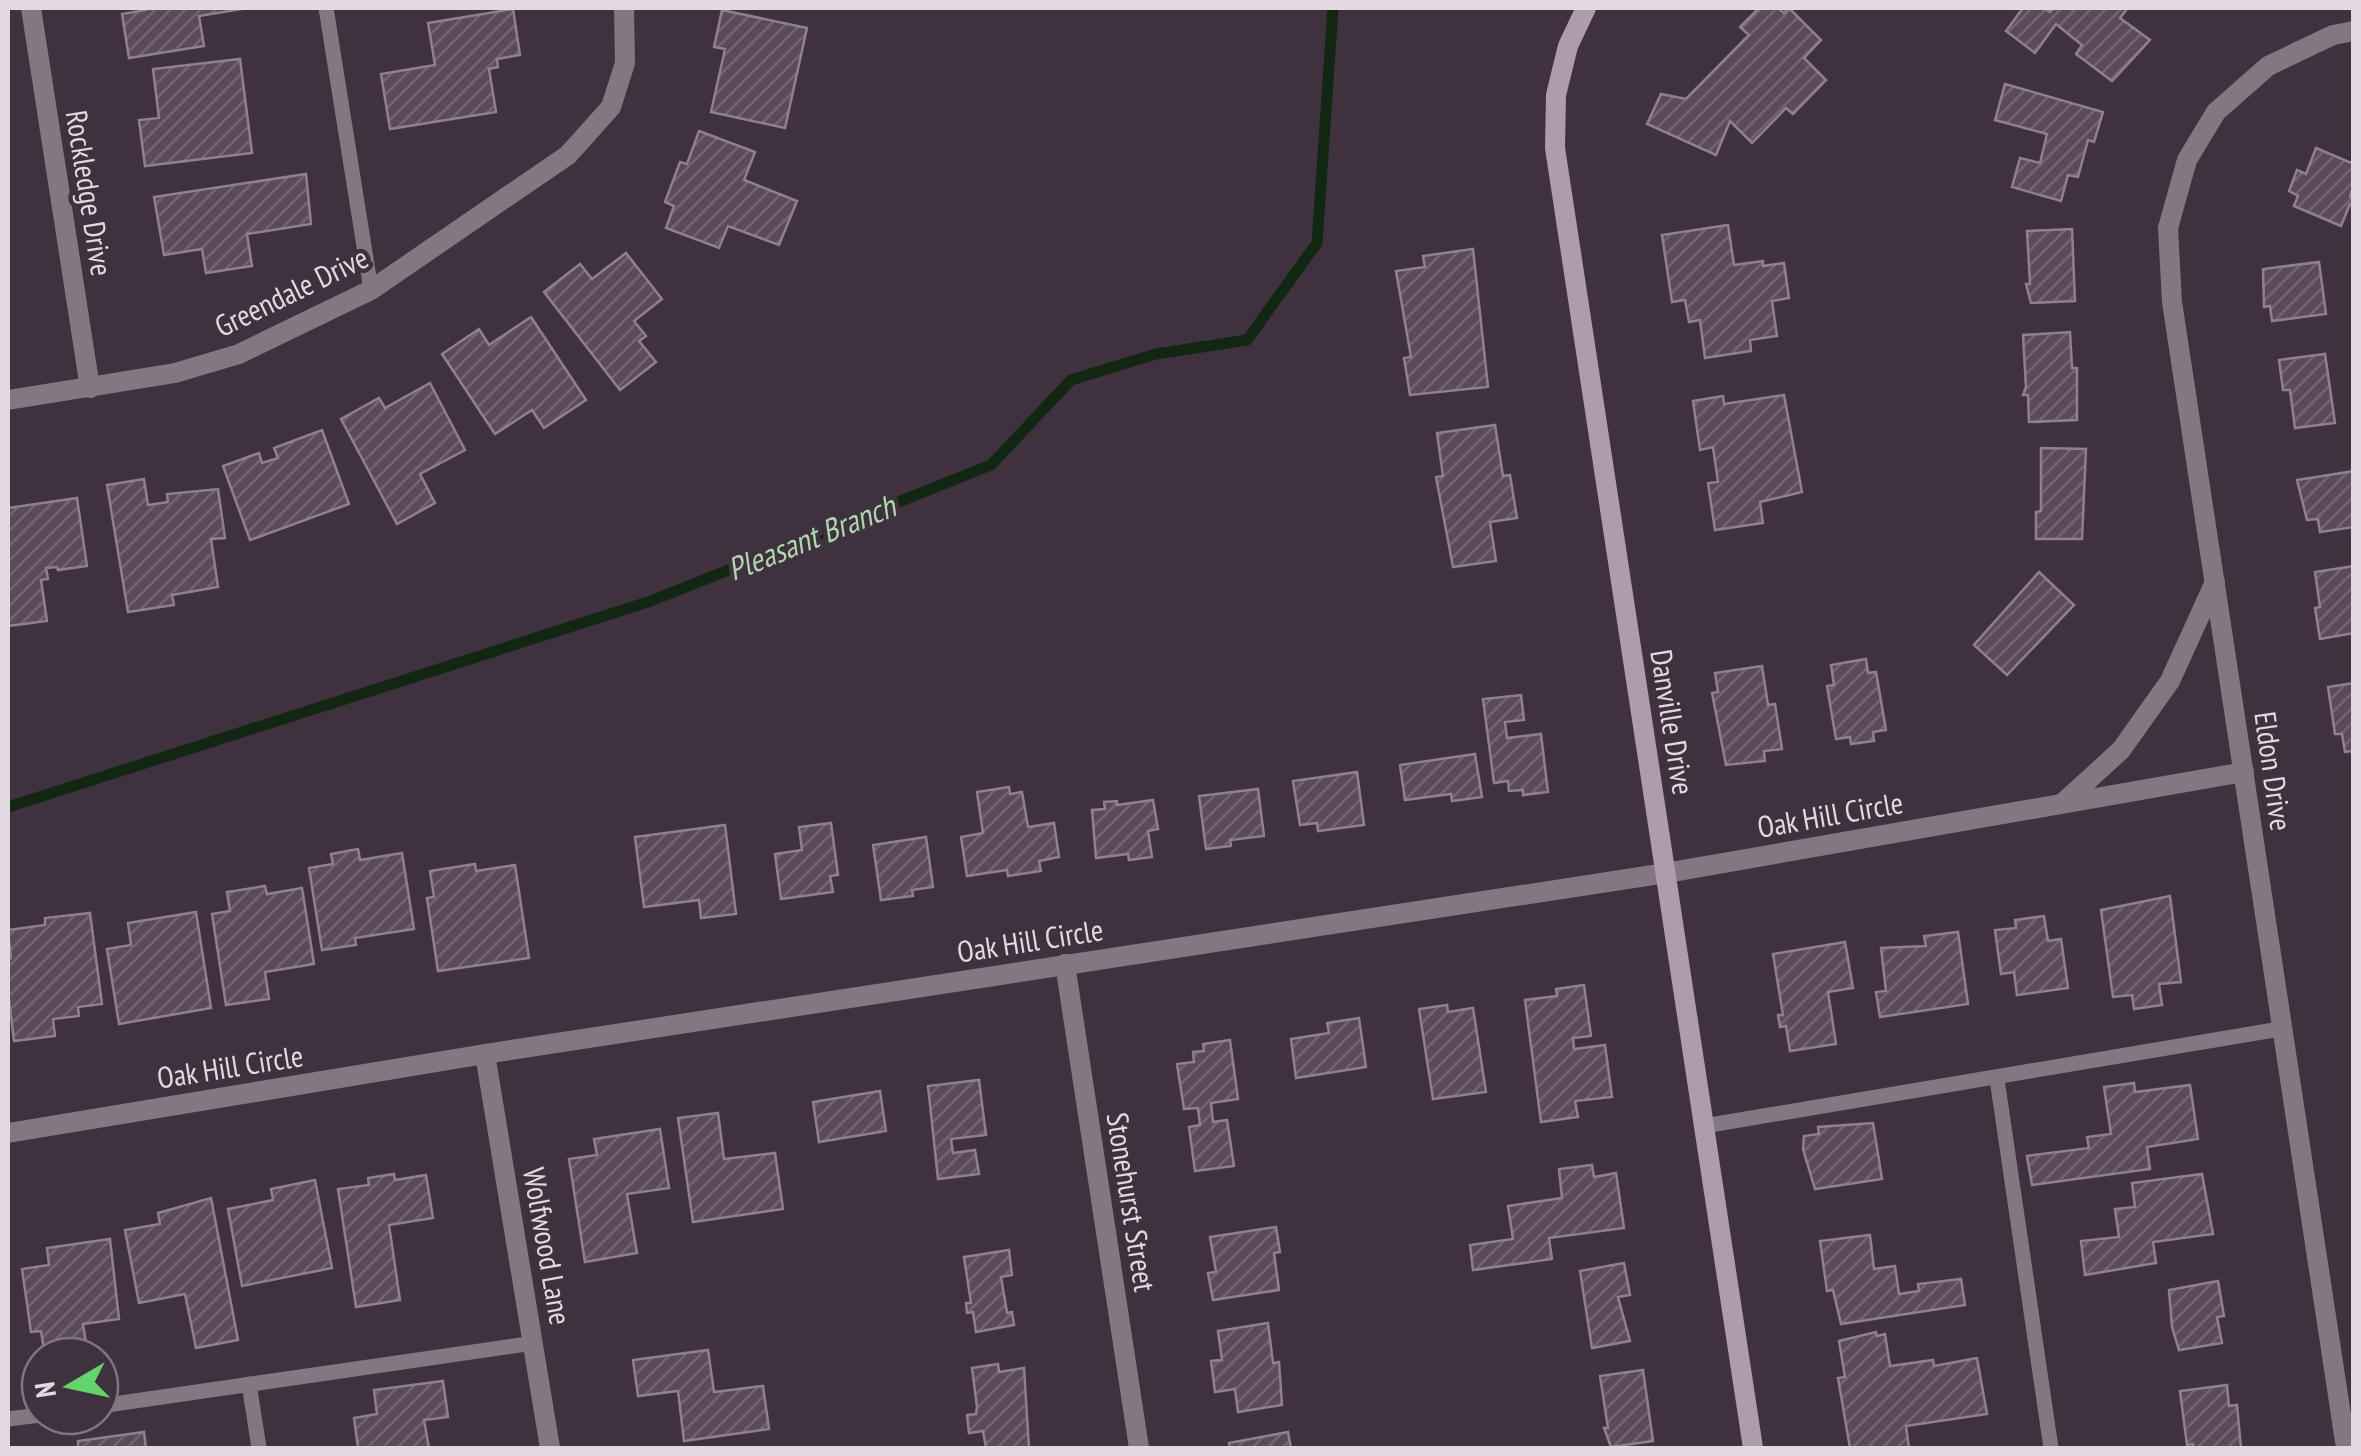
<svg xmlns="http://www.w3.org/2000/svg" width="2361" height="1456" font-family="'PT Sans Narrow',sans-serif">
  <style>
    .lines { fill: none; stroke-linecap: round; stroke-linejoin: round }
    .stream { stroke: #122712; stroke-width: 11 }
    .building { fill: url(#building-hatch); stroke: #917f8f; stroke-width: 2.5 }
    .lane { stroke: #837782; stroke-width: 15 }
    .street { stroke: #837782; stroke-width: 20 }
    .secondary { stroke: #ae9bac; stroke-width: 20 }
    .labels { text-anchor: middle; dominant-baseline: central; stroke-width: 9; stroke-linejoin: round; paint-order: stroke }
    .street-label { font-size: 30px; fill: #e3d9e1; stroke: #40313f }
    .water-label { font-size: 32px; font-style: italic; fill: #acd8ac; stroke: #40313f }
  </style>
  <defs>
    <pattern id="building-hatch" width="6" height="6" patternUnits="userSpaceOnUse" patternTransform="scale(2.5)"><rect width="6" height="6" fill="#5b4a59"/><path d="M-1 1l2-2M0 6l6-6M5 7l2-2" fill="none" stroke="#726471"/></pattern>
  </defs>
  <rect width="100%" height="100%" fill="#40313f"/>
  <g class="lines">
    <path class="stream" d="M8,807L651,601L991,465L1071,380L1156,354L1247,340L1317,243L1333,8"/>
  </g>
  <g class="building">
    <path d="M146,8H242V9L199,16L204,46L129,58L122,14L146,10Z"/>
    <path d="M1759,8H1778L1784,13L1789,8L1821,40L1804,58L1826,80L1793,114L1786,108L1752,143L1730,121L1716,155L1647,124L1661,94L1686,99L1749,35L1740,27Z"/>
    <path d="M2023,8H2044L2050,12L2054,8H2125L2127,9L2120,18L2150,40L2112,81L2076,54L2082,45L2056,24L2035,53L2006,31Z"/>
    <path d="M513,9L520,55L497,59L498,67L489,69L496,112L390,129L381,74L435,65L428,23Z"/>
    <path d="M722,10L807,28L785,128L711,112L725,49L714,47Z"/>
    <path d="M240,59L252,153L145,166L139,120L159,118L153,69Z"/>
    <path d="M2005,84L2103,112L2094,142L2088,140L2078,177L2068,175L2061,201L2012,187L2020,158L2040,163L2047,134L1995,120Z"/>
    <path d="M699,131L755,152L744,180L797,201L779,245L728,226L719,248L666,228L674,206L665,202L680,162L687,164Z"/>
    <path d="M2316,148L2354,164V184L2350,197L2354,198V205L2350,204L2341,226L2294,206L2298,196L2289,191L2297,170L2306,174Z"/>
    <path d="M306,174L311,224L247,234L252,266L206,273L202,249L164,255L154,197Z"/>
    <path d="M1728,225L1734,265L1763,261V266L1784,263L1789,298L1772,301L1777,336L1750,340L1751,351L1705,358L1700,320L1689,322L1685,300L1672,302L1662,235Z"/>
    <path d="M2072,229L2075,301L2031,303L2026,284H2030L2027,231Z"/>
    <path d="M1473,249L1488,387L1410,395L1404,358L1411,357L1396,271L1425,267L1423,256Z"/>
    <path d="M626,253L662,299L634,321L646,336L639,341L656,362L620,390L544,292L580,264L592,279Z"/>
    <path d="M2319,262L2326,314L2272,321L2270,306L2264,307L2263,269Z"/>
    <path d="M531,317L586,400L544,428L532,410L495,434L442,354L479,329L489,345Z"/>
    <path d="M2070,332L2072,368H2077V420L2029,422L2028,395H2023L2026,387L2023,335Z"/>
    <path d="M2325,354L2335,423L2295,428L2290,390H2283L2279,360Z"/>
    <path d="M430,383L465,450L420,474L435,503L397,524L341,419L379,398L385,408Z"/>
    <path d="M1784,395L1802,492L1760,502L1763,523L1715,530L1708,483L1718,482L1713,447L1700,450L1693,401L1723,396L1724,404Z"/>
    <path d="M1495,425L1503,476L1510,475L1517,518L1490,522L1496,561L1453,567L1436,477L1443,476L1437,433Z"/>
    <path d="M322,430L349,504L250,540L223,466L259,453L262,463L278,458L274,448Z"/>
    <path d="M2041,448L2086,449L2082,539H2036V512L2041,511Z"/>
    <path d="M2354,471V527L2320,532L2318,519L2307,520L2297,480Z"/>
    <path d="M144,479L148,505L168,502L167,494L218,489L225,538L211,539L218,587L172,595L174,605L128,612L107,485Z"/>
    <path d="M77,498L87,566L58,570L57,567L46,568L48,579L41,580L47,621L8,626V508Z"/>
    <path d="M2354,566V633L2320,639L2315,608L2320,607L2315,572Z"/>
    <path d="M2039,572L2074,605L2007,675L1974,645Z"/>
    <path d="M1866,659L1868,673L1876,672L1886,730L1873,732L1874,741L1851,744L1850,737L1836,739L1827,686L1834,685L1831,665Z"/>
    <path d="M1762,666L1768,705L1775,704L1782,749L1764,751L1765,761L1726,765L1712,693L1718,692L1715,673Z"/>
    <path d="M2354,683V751L2345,752L2342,734H2335L2328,687Z"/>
    <path d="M1521,695L1524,720L1505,722L1507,738L1541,734L1548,792L1523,795V790L1509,791L1508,781L1494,783L1483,699Z"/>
    <path d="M1475,754L1482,797L1452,801L1451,794L1405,800L1400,765Z"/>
    <path d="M1357,772L1364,825L1318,831L1317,823L1300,825L1293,781Z"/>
    <path d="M1009,787L1010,794L1022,792L1028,827L1054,823L1059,857L1039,861L1041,871L1008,876L1007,870L967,876L961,837L983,833L977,792Z"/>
    <path d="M1258,789L1264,836L1230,840L1231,846L1206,849L1199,796Z"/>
    <path d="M1153,800L1158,829L1148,831L1152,857L1129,860L1128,854L1096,858L1092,810L1105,809L1104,802L1117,801V805Z"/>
    <path d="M831,823L838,875L830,876L833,892L781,899L775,854L802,850L799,827Z"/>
    <path d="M725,825L736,914L701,918L699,900L644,907L635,837Z"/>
    <path d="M926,837L933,887L912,890L913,896L881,900L873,845Z"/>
    <path d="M358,849L360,860L402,853L414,929L355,938L356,945L322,950L309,868L333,864L331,854Z"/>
    <path d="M475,864L476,871L515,865L529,958L438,971L427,898L434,897L430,871Z"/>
    <path d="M265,886L267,894L302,888L314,964L265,972L269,999L226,1005L212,914L230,911L227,892Z"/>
    <path d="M2170,896L2181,982L2159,984L2162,1005L2134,1009L2132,995L2113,997L2101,910Z"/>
    <path d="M196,912L211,1008L119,1024L107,949L131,945L128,923Z"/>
    <path d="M90,913L102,1004L78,1007L79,1016L53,1019L55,1036L14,1041L8,991V958H11L8,930L45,925V918Z"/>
    <path d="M2044,916L2048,941L2061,939L2068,988L2017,995L2014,972L2001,974L1995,930L2016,928L2015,920Z"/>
    <path d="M1958,932L1968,1004L1880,1017L1876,992L1886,991L1881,948L1926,946L1924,936Z"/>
    <path d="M1845,942L1853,988L1828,992L1836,1044L1790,1051L1786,1026L1780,1027L1778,1015H1783L1773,954Z"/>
    <path d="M1584,985L1591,1036L1573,1038L1574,1049L1605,1045L1612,1097L1575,1101L1578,1117L1541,1122L1525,1000L1557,996L1556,989Z"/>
    <path d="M1447,1005L1448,1012L1473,1008L1486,1092L1433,1099L1419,1009Z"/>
    <path d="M1359,1018L1366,1067L1296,1078L1291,1039L1329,1033L1327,1023Z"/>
    <path d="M1230,1040L1238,1099L1211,1103L1213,1122L1227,1120L1234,1166L1195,1171L1189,1127L1200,1125L1198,1108L1184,1109L1177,1064L1194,1062L1193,1052L1204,1051L1203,1044Z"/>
    <path d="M979,1080L986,1135L951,1139L953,1153L975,1150L979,1174L938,1179L928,1086Z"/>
    <path d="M2134,1083L2135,1092L2190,1085L2198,1139L2147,1147L2150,1169L2032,1185L2027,1156L2089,1148L2087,1137L2111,1134L2104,1087Z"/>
    <path d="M880,1091L886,1131L819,1142L813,1102Z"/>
    <path d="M718,1113L724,1159L775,1153L783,1209L693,1222L678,1118Z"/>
    <path d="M1873,1123L1882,1179L1815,1189L1803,1149L1804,1136L1819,1134L1818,1127Z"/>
    <path d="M660,1129L669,1188L627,1194L637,1253L585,1262L569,1159L597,1155L594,1139Z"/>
    <path d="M1592,1165L1594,1177L1616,1173L1624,1228L1549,1238L1552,1259L1473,1270L1470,1245L1513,1239L1508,1206L1562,1198L1559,1169Z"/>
    <path d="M394,1174L395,1180L426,1175L433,1218L389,1225L400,1300L356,1307L338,1189L369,1185L368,1178Z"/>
    <path d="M2202,1174L2213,1234L2153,1242L2156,1263L2085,1275L2081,1241L2119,1237L2115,1209L2135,1207L2132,1183Z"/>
    <path d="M315,1180L332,1268L242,1286L228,1209L273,1200L271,1189Z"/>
    <path d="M211,1198L238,1340L196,1348L185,1294L139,1303L125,1230L160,1224L158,1213Z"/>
    <path d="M1276,1227L1280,1252L1274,1253L1279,1290L1213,1300L1208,1273L1216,1272L1210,1237Z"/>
    <path d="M1870,1235L1874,1269L1895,1266L1899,1294L1919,1291L1918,1284L1961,1279L1965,1305L1841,1324L1833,1290L1827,1291L1820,1241Z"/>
    <path d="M110,1239L119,1319L83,1324L88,1356H45L41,1331L31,1332L22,1269L49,1265L47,1248Z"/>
    <path d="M1009,1250L1012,1275L1001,1277L1007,1313L1012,1312L1014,1325L976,1332L973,1312L967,1313L966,1303H971L964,1257Z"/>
    <path d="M1624,1263L1630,1295L1618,1297L1630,1341L1592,1348L1580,1271Z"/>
    <path d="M2218,1281L2224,1316L2217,1317L2222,1343L2179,1350L2172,1327L2169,1290Z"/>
    <path d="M1268,1323L1273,1363L1279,1362L1282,1405L1238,1412L1235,1389L1215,1392L1211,1361L1222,1360L1218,1331Z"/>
    <path d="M1876,1332L1877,1336L1885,1334L1890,1366L1933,1360L1934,1366L1977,1358L1987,1414L1906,1426L1909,1448H1850L1838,1378L1845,1377L1839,1341Z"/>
    <path d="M708,1350L714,1392L763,1386L769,1429L684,1441L678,1391L638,1396L633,1360Z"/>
    <path d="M998,1364L999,1372L1024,1368L1029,1448H986L983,1431L969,1433L967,1415L976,1414L977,1407L972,1368Z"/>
    <path d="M1643,1370L1653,1441L1611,1447L1604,1428H1608L1600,1376Z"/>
    <path d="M443,1381L448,1417L424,1420L429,1448H358L354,1418L377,1414L374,1390Z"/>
    <path d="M2227,1385L2229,1406L2237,1405L2241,1448H2193V1444L2187,1445L2180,1391Z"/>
    <path d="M144,1432L146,1448H78V1441Z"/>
    <path d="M1288,1432L1291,1448H1230L1229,1443Z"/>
  </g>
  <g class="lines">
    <g class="lane">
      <path d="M326,8L371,290"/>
      <path d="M1997,1079L2051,1448"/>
      <path d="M1704,1126L2280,1029"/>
      <path d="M249,1384L259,1448"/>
      <path d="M100,1406L534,1343"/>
      <path d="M8,1419L40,1415"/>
    </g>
    <g class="street">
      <path d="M31,8L90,388"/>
      <path d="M8,400L175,373L239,354L371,290L568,155L611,107L625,63L624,8"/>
      <path d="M2064,802L2121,750L2170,681L2215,582"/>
      <path d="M1065,964L1139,1448"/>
      <path d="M485,1054L550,1448"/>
      <path d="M8,1133L485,1054L1666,873L2244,772"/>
      <path d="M2346,1448L2172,302L2168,228L2187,160L2216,112L2268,66L2333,35L2354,31"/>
    </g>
    <path class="secondary" d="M1586,8L1568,46L1556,95L1555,148L1753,1448"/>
  </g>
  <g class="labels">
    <g class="street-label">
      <text transform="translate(90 193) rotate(81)">Rockledge Drive</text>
      <text transform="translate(291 291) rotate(-26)">Greendale Drive</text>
      <text transform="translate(1673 722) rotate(81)">Danville Drive</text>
      <text transform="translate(2274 771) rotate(82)">Eldon Drive</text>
      <text transform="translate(1830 814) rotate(-10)">Oak Hill Circle</text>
      <text transform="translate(1030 940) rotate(-9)">Oak Hill Circle</text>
      <text transform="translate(230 1066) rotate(-9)">Oak Hill Circle</text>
      <text transform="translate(1132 1202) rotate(81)">Stonehurst Street</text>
      <text transform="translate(548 1246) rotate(80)">Wolfwood Lane</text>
    </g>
    <g class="water-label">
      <text transform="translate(811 537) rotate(-22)">Pleasant Branch</text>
    </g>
  </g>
  <rect width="2361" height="1456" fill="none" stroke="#e3d9e1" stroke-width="20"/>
  <g transform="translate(70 1386) rotate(261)"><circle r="48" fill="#40313f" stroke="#817480" stroke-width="2.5"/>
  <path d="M0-8L18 38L0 25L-18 38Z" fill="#63d469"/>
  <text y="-15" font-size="28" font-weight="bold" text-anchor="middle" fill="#e3d9e1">N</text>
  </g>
</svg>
